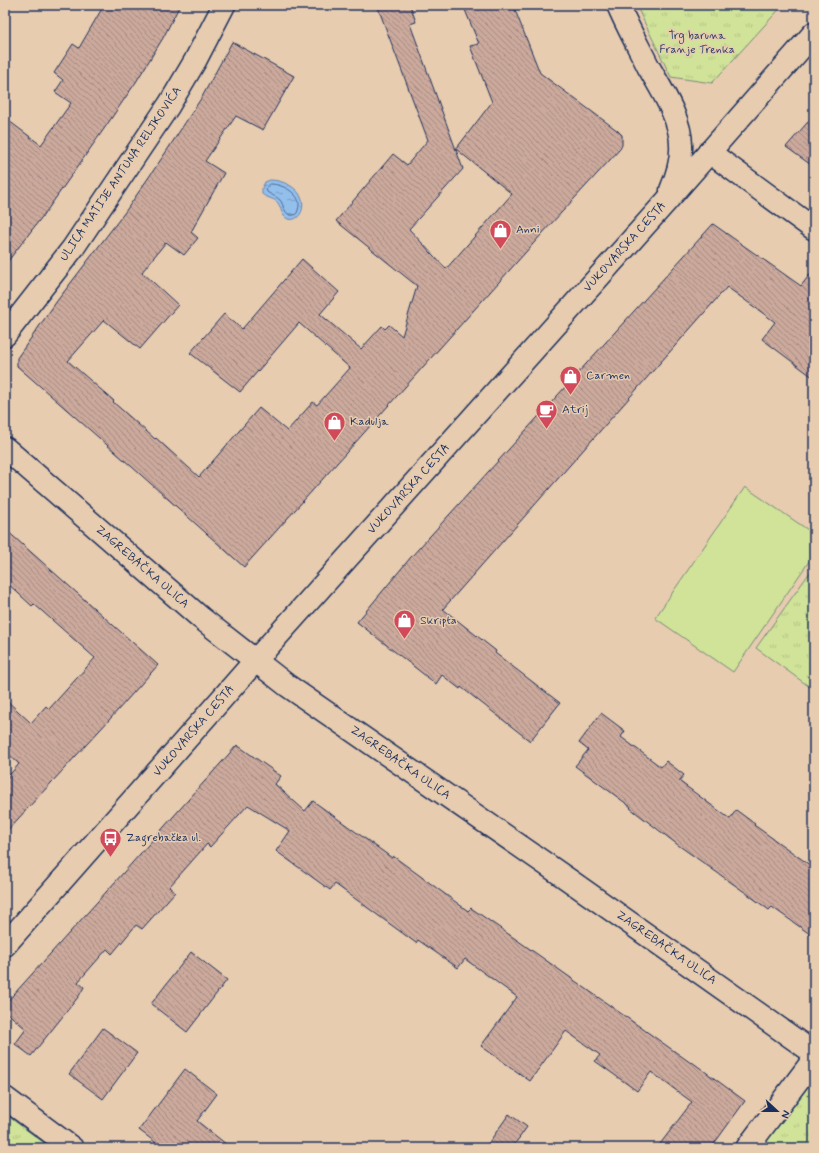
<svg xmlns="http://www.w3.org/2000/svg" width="819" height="1153" font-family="Mynerve,sans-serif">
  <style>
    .grass { fill: url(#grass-tufts); stroke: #76897b }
    .pitch { fill: #d0e398; stroke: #76897b }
    .water { fill: url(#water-ripples); stroke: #6385b3 }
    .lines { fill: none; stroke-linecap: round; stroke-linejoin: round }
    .shore { stroke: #4b6997; stroke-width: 1 }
    .building { fill: url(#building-back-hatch); stroke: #1b2f5e }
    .street-casing { stroke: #1b2f5e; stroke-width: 25 }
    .secondary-casing { stroke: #1b2f5e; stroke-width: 25 }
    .street { stroke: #e7ccaf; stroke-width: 22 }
    .secondary { stroke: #e7ccaf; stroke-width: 22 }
    .labels { text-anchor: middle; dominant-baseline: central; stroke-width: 3; stroke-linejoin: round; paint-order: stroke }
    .park-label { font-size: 12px; fill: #2d4164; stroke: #e7ccaf }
    .street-label { font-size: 12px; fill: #1b2f5e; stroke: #e7ccaf }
    .poi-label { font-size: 12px; fill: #1b2f5e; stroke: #e7ccaf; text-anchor: start }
  </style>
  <defs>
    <pattern id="grass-tufts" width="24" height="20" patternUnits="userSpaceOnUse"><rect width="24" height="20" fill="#d0e398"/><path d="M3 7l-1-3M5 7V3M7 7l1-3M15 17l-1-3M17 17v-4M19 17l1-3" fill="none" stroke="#b2c385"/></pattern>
    <pattern id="water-ripples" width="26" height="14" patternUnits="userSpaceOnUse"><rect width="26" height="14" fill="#93bfec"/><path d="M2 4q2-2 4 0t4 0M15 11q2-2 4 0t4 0" fill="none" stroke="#779cc2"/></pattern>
    <pattern id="building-back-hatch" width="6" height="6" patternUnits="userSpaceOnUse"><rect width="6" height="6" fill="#cca99c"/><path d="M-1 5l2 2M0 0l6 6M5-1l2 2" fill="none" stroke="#a58a82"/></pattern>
  </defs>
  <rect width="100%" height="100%" fill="#e7ccaf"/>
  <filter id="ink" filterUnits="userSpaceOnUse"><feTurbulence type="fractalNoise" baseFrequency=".025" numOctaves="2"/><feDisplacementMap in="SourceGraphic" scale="8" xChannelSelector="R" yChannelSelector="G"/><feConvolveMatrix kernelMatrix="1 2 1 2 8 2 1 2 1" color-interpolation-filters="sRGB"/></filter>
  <g filter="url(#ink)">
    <g class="grass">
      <path d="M636,5H783L712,83L671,77Z"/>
      <path d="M813,568L814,569V690L756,648Z"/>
      <path d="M814,1080V1148H761L807,1085Z"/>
      <path d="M5,1114L51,1148H5Z"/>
    </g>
    <path class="pitch" d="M745,487L814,534V554L733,672L655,618Z"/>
    <path class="water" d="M270,180C282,180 299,187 302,200C305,209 299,222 288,219C281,216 282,209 278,203C274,198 266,198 262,194V188L265,182Z"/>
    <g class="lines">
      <path class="shore" d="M271,184C283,184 304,195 298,210C297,213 297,214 294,215C284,217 284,204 280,200C276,196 271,195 267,192L266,189L268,185Z"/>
    </g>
    <g class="building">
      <path d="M104,5H180L163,38L136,82L106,126L48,209L5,265V118L41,145L71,103L55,92L63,80L54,73L73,44L79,48Z"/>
      <path d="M377,5H410L416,22L410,24L463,169L409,229L446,269L512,194L456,149L492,102L470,46L479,44L463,5H513L540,73L618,131L622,135V145L620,149L550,225L244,567L131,466L17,366V358L57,301L125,212L164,155L202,97L232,42L294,76L263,130L236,116L205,161L224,173L191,232L198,238L184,255L166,242L142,272L178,305L140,349L104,320L68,361L114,401L113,402L155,439L156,438L199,477L259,408L287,431L313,402L317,405L350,368L299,323L240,392L190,353L224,314L242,329L302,259L339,292L320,314L361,349L382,326L385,329L389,325L402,336L417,286L336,221L393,154L407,165L428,140Z"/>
      <path d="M814,115V167L786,147Z"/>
      <path d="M713,224L801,286L814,269V378L762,339L775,322L727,287L443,609L496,651L495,653L560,703L530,741L461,687L460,689L442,675L436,684L357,622L411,557Z"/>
      <path d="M5,529L158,665L110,719L5,833V780L19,764L5,751V699L31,723L46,706L49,709L95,658L34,604L32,606L5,581Z"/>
      <path d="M601,713L625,731L621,737L661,767L666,761L684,775L679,781L730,819L736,810L755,824L754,825L814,868V937L772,907L769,910L746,893L678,845L630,808L631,807L575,766L588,750L579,743Z"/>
      <path d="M237,745L281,776L275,784L305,811L313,801L392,858L393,856L468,911L471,908L537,954L691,1063L692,1062L745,1101L711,1148H657L692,1102L651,1072L637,1091L595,1061L600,1055L566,1031L530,1081L481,1046L517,997L465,959L458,968L418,940L416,943L335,884L330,890L276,851L290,831L248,805L210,847L207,844L169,887L175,892L142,929L136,925L112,954L107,949L78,982L84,987L79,996L31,1056L15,1044L26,1029L5,1011V1004L116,881Z"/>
      <path d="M191,952L227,980L187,1032L151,1004Z"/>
      <path d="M103,1028L137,1053L103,1099L69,1074Z"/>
      <path d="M185,1069L217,1094L197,1121L231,1148H163L139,1130Z"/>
      <path d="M509,1114L527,1127L512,1148H485Z"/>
    </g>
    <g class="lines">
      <defs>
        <g id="street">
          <path d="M709,152L814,229"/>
          <path d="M5,335L73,248L169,105L195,61L224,5"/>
          <path d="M5,448L201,618L288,686L569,880L814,1053"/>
          <path d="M5,1098L72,1148"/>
          <path d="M747,1148L814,1059"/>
        </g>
        <g id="secondary">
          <path d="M618,5C627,26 638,46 648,66C661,89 681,119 681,145C682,161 677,176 671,190"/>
          <path d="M5,945L255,661L664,204L814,33"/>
        </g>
      </defs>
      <use href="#street" class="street-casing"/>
      <use href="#secondary" class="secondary-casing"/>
      <use href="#street" class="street"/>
      <use href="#secondary" class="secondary"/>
    </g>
  </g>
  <defs>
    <symbol id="shop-pin" viewBox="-11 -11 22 30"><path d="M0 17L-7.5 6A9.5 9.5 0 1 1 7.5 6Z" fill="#d1495b" stroke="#e7ccaf"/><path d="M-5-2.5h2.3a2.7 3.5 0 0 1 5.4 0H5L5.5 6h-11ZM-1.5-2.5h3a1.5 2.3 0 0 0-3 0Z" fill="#fff"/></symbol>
    <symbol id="cafe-pin" viewBox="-11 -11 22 30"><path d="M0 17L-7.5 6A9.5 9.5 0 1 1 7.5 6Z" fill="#d1495b" stroke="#e7ccaf"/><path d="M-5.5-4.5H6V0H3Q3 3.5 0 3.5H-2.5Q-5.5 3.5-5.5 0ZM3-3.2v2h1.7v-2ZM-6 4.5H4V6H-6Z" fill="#fff"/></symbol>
    <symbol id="bus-pin" viewBox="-11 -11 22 30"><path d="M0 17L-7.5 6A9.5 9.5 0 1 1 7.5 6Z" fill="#d1495b" stroke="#e7ccaf"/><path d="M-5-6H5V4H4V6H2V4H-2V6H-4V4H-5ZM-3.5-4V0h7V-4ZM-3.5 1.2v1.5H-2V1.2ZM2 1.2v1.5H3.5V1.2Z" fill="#fff"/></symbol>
  </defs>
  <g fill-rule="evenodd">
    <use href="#shop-pin" x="488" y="218" width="25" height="34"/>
    <use href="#shop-pin" x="558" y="364" width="25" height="34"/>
    <use href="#cafe-pin" x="534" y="398" width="25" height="34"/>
    <use href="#shop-pin" x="322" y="410" width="25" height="34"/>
    <use href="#shop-pin" x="392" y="608" width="25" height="34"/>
    <use href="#bus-pin" x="98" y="826" width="25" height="34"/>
  </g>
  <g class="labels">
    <g class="park-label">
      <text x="697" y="36">Trg baruna<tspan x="697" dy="14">Franje Trenka</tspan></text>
    </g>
    <g class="street-label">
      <text transform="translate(121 174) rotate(-56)">ULICA MATIJE ANTUNA RELJKOVIĆA</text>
      <text transform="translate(625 247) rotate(-48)">VUKOVARSKA CESTA</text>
      <text transform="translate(409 489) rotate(-48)">VUKOVARSKA CESTA</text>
      <text transform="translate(142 567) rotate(41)">ZAGREBAČKA ULICA</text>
      <text transform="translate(194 731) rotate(-49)">VUKOVARSKA CESTA</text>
      <text transform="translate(400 763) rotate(35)">ZAGREBAČKA ULICA</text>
      <text transform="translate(666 948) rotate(35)">ZAGREBAČKA ULICA</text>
    </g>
    <g class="poi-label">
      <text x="516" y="230">Anni</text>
      <text x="586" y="376">Carmen</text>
      <text x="562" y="410">Atrij</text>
      <text x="350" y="422">Kadulja</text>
      <text x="420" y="621">Skripta</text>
      <text x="126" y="838">Zagrebačka ul.</text>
    </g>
  </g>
  <rect width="819" height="1153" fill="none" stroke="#e7ccaf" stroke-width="20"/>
  <rect x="10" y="10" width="799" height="1133" fill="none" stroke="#1b2f5e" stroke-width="1.5" filter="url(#ink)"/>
  <g transform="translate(777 1111) rotate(112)" stroke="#e7ccaf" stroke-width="3" paint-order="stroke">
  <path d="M0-3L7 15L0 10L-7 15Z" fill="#1b2f5e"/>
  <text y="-6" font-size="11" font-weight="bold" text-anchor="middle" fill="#1b2f5e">N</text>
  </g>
</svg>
